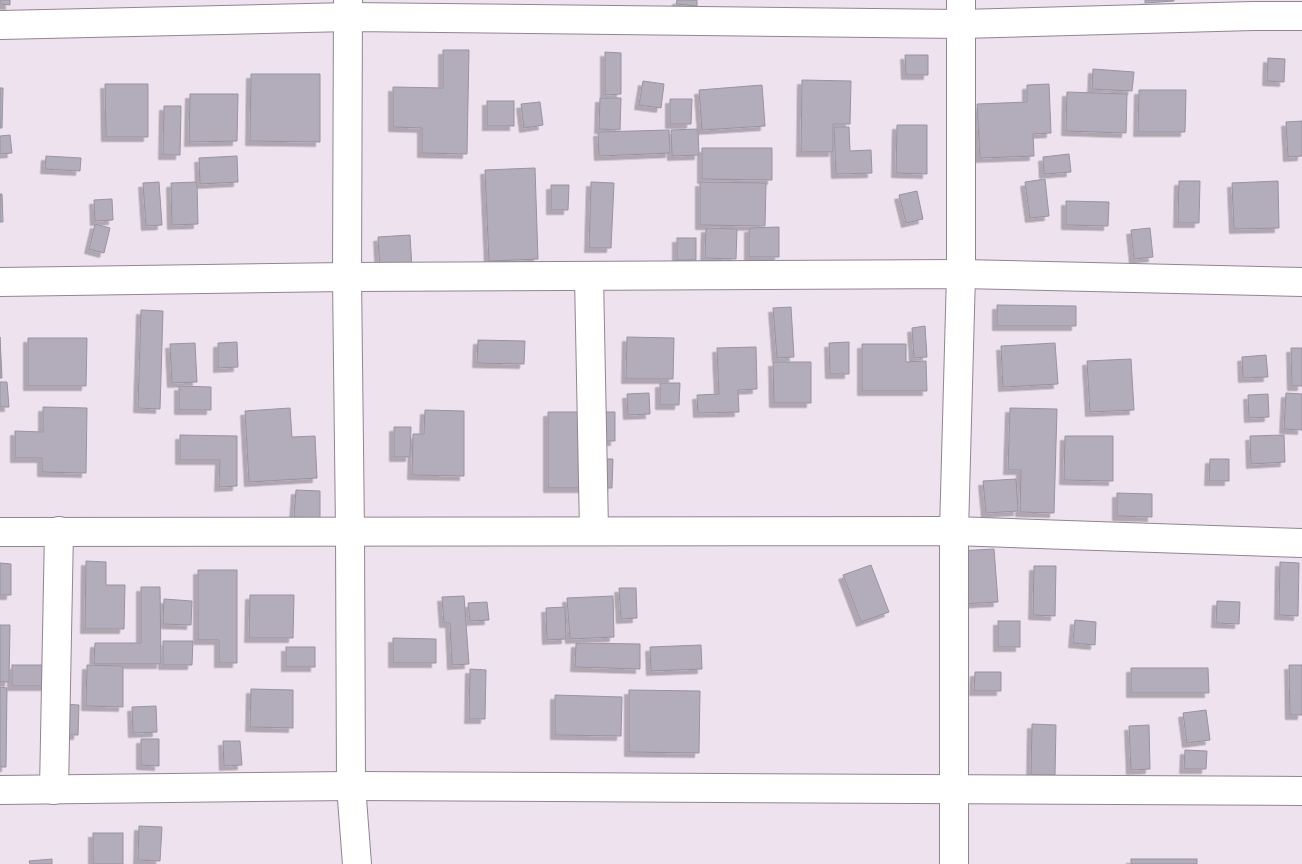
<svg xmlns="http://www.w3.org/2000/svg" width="1302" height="864" font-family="'IBM Plex Sans',sans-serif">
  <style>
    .building { fill: #b2acbb; stroke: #9893a1; filter: url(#shadow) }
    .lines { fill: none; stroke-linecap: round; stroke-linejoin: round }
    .street-casing { stroke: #918591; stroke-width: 30 }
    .street { stroke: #fff; stroke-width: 28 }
  </style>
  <defs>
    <filter id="shadow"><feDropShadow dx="-4.5" dy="4.5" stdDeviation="0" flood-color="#0004"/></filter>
  </defs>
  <rect width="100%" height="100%" fill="#efe2ef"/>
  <g class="building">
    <path d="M0,0H10V5L0,4Z"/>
    <path d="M677,0H697V6L676,4Z"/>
    <path d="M1145,0H1174V1L1145,3Z"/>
    <path d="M443,50H469L467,154L422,153V128L393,127V87L443,88Z"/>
    <path d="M605,52L621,53V94L605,95Z"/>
    <path d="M905,55H928V75H906Z"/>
    <path d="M1268,58L1285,59L1284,82L1267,81Z"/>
    <path d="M1093,69L1134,72L1132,91L1092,89Z"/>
    <path d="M251,74H320V142L250,141Z"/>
    <path d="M802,80L851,81L850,124H833V152H801Z"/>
    <path d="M643,81L664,84L661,108L639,105Z"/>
    <path d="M105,84H148V137H106Z"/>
    <path d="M1049,84L1051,133L1033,134L1034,156L980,158L977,104L1027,102V85Z"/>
    <path d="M762,85L765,126L702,130L699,90Z"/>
    <path d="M0,88H3L2,128H0Z"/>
    <path d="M1139,90H1186L1185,132H1138Z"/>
    <path d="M1067,92L1127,94L1126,133L1066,131Z"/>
    <path d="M190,94H238L237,141L189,142Z"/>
    <path d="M600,98H621L620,130L599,129Z"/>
    <path d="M670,99H692L691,124H670Z"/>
    <rect x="487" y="101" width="27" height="25"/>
    <path d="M540,102L543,125L524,128L521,104Z"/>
    <path d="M164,106H181L180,155H163Z"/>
    <path d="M1302,121V156L1288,157L1286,122Z"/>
    <path d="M897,125H927V174L896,173Z"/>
    <path d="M834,127H849L850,151L871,150L872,173L836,174Z"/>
    <path d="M698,129L699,155L672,156L671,130Z"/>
    <path d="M669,130L670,153L599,156L598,132Z"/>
    <path d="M10,135L12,153L0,154V136Z"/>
    <path d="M702,148H772V180L702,179Z"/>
    <path d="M1069,154L1071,172L1044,174L1043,157Z"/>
    <path d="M46,156L81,158L80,171L45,169Z"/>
    <path d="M237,156L238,182L200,184L199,158Z"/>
    <path d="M535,168L538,259L489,261L485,170Z"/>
    <path d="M1045,179L1049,216L1030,218L1025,182Z"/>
    <path d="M1179,181H1200L1199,223H1178Z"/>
    <path d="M1278,181L1279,228L1234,229L1232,183Z"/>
    <path d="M159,182L162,225L146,226L143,183Z"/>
    <path d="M197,182L198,224L172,225L171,183Z"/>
    <path d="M591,182L614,183L611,248H589Z"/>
    <path d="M700,182L766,183L765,226L700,225Z"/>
    <path d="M551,185H569L568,210H551Z"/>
    <path d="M917,191L923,219L906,223L899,195Z"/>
    <path d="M0,194H2L3,222H0Z"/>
    <path d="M112,199L113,220L95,221L94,200Z"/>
    <path d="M1066,201L1109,202L1108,226L1066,225Z"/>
    <path d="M95,224L110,228L104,253L89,249Z"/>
    <path d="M779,227V257H749V228Z"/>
    <path d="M706,228L737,229L736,259L705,258Z"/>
    <path d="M1150,228L1153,257L1134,259L1131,230Z"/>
    <path d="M410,235L412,269L380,270L378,237Z"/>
    <rect x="677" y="238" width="19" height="22"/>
    <path d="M997,305L1076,306V326H997Z"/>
    <path d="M791,307L794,357L777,358L773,308Z"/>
    <path d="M141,310L163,311L160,409L138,408Z"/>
    <path d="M925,326L927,357L914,358L912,328Z"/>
    <path d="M0,337L2,378H0Z"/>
    <path d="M627,337L674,338L673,379H626Z"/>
    <path d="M28,338H87L86,386H28Z"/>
    <path d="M478,340L525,341L524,364L477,363Z"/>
    <path d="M237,342L238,367L218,368V343Z"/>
    <path d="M849,342V374H830L829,343Z"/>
    <path d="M195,343L197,382L172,383L170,344Z"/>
    <path d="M1055,343L1058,384L1003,387L1001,346Z"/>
    <path d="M862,344H906V362L926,361L927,391H862Z"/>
    <path d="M756,347L757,389L738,390L739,412L698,413L697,395L719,394L717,348Z"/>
    <path d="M1291,348H1302V386H1292Z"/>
    <path d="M1266,355L1268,377L1243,378L1242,357Z"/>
    <path d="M1131,359L1134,410L1090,412L1087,361Z"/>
    <path d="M773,362H811V403H774Z"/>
    <path d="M0,382H7L9,407H0Z"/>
    <path d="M660,383H680L679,405H660Z"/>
    <path d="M179,386L211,387V410H179Z"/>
    <path d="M649,393L650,414L628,415L627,394Z"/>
    <path d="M1286,393L1302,394V430L1284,429Z"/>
    <path d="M1268,394L1269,417L1249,418L1248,395Z"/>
    <path d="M43,407L87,408L86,473L42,472V458H15V431L43,432Z"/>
    <path d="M290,408L292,437L315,436L317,478L249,482L245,411Z"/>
    <path d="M1010,408L1057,409L1054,513L1020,512L1021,470H1008Z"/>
    <path d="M425,410L464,411V476L412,475L413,434H424Z"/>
    <path d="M548,412H615V441H586V459H613L612,488H548Z"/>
    <path d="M394,427H411L410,457H394Z"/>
    <path d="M180,435L237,436V486L219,487L220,460H180Z"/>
    <path d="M1284,435L1285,462L1251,464L1250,436Z"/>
    <path d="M1065,436H1113V481L1064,480Z"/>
    <path d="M1210,459H1229V481H1209Z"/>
    <path d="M1016,479L1018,511L986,513L983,481Z"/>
    <path d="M296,490L320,491V518L294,517Z"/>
    <path d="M1117,493L1152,494V517L1117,516Z"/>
    <path d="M994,549L998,602L961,604L958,551Z"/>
    <path d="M86,561L106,562V585H125L124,629H85Z"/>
    <path d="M1280,562L1299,563L1298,616L1279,615Z"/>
    <path d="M0,563L11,564V595H0Z"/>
    <path d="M871,565L889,612L861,622L843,575Z"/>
    <path d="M1034,566H1056L1055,616L1033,615Z"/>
    <path d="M198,570H237V663H219V640H198Z"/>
    <path d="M141,587H160L161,664H94L95,643H141Z"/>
    <path d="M619,588H636L637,618L621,619Z"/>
    <path d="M250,595H294L293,638H249Z"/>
    <path d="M464,596L469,664L452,665L450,623H444L442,597Z"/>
    <path d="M613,596L614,637L570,639L567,598Z"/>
    <path d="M164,599L192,601L191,625L163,624Z"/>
    <path d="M1217,601L1240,602L1239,624L1216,623Z"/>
    <path d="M487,602L489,620L470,621L468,603Z"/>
    <path d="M565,607L566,639L547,640L546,608Z"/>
    <path d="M1075,620L1096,622L1095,645L1073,643Z"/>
    <rect x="998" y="621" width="22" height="26"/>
    <path d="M0,625H10L9,682H0Z"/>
    <path d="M393,638L436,639V663H393Z"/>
    <path d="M163,641H193L192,665H163Z"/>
    <path d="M576,643L640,644V669L575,667Z"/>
    <path d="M701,645L702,669L651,671L650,647Z"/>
    <rect x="286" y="647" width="29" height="20"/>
    <rect x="12" y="665" width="40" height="21"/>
    <path d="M87,665L123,666V707L86,706Z"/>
    <path d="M1289,665H1302V715H1290Z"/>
    <path d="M1131,668H1208L1209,693H1131Z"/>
    <path d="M470,669L486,670L485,719H469Z"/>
    <path d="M975,672H1001V691H974Z"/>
    <path d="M0,687L7,688L6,767H0Z"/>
    <path d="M251,689L293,690V728L250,727Z"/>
    <path d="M629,690L700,691L699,753L629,752Z"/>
    <path d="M555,695L622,697L621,736L555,735Z"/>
    <path d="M60,704L79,705L78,735H58Z"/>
    <path d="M156,706L157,732L133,733L132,707Z"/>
    <path d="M1206,710L1210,740L1187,743L1183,713Z"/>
    <path d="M1032,724L1056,725L1055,775H1031Z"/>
    <path d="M1149,725L1150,769L1131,770L1129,726Z"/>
    <path d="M141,739H159V766L141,765Z"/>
    <path d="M223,741H240L242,765L224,766Z"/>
    <path d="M1185,750L1207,751L1206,769H1184Z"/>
    <path d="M139,826L162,827L160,861L138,860Z"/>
    <rect x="93" y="833" width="30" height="31"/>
    <path d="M52,859V864H30L29,861Z"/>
    <rect x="1131" y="859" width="66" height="5"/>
  </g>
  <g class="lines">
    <defs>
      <g id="street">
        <path d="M348,0L347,277L350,531L351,786L357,864"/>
        <path d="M0,25L349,17L961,24L1253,16H1302"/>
        <path d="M589,276L594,531"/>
        <path d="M0,282L347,277L961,274L1302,282"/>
        <path d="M0,532L954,531L1302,543"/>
        <path d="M0,790L351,786L1302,791"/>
        <path d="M54,790L59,531"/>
        <path d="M954,864V531L961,274V0"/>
      </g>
    </defs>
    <use href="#street" class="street-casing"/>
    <use href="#street" class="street"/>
  </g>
</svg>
